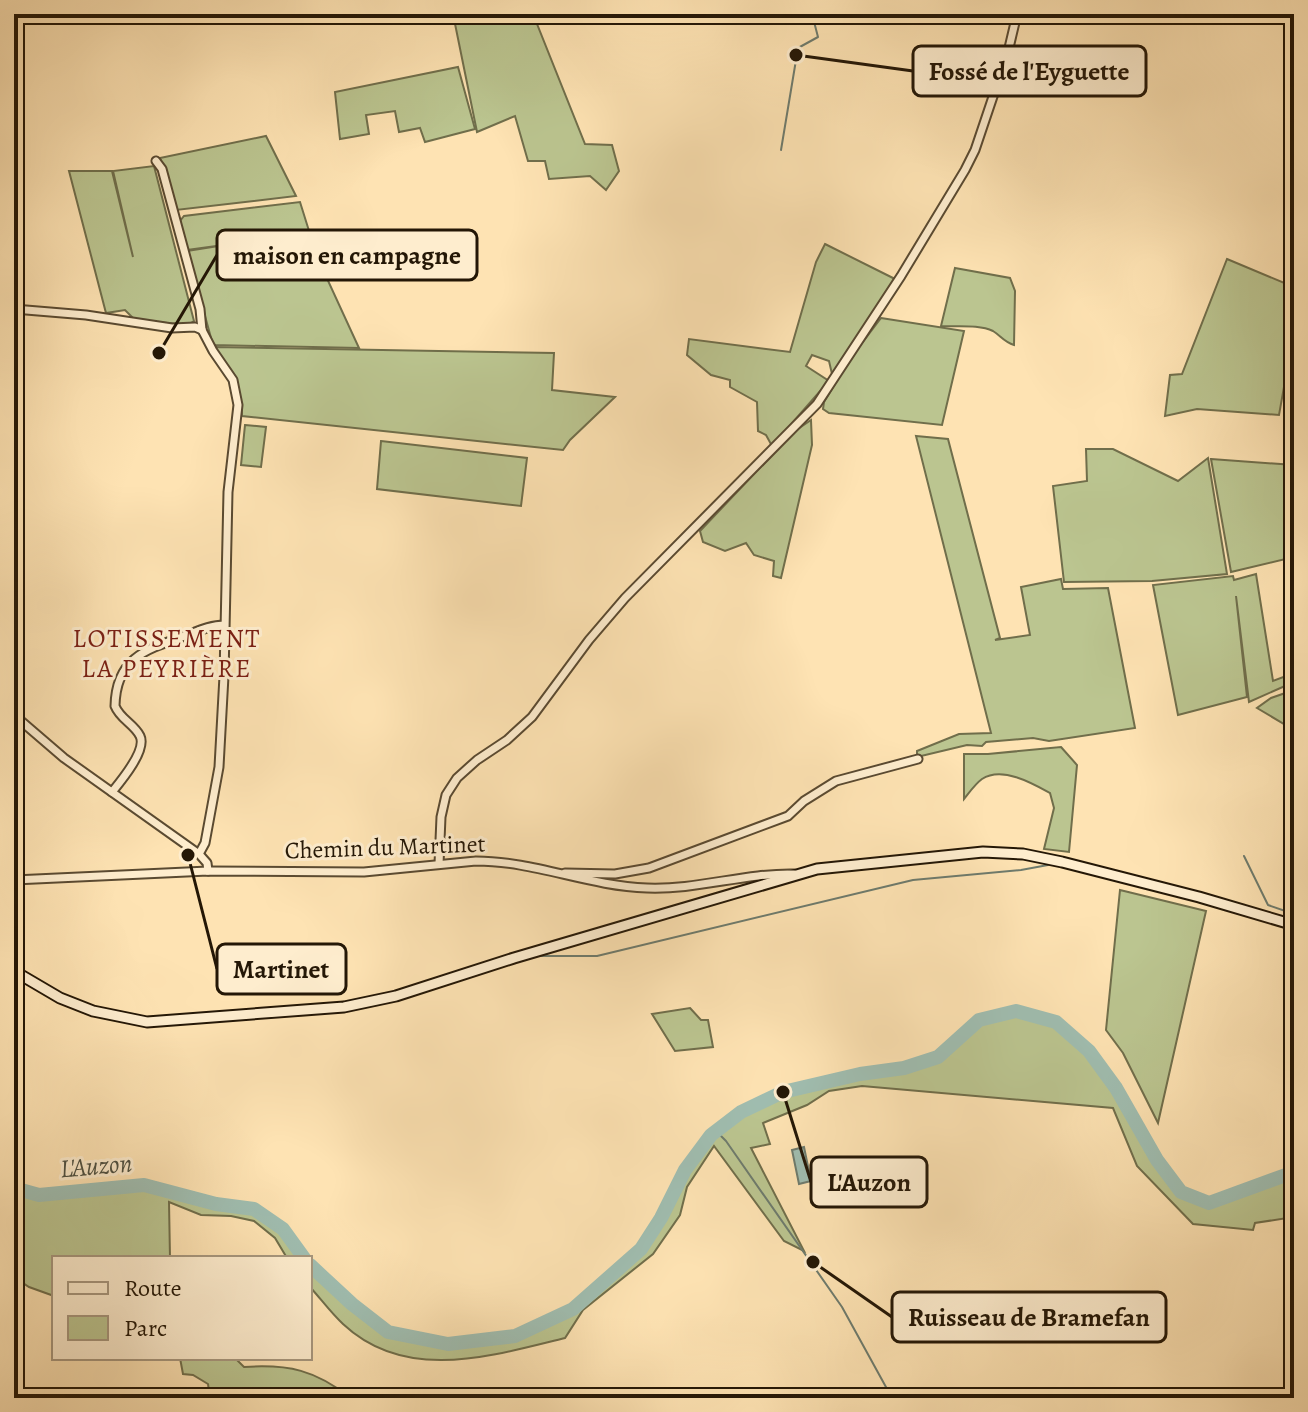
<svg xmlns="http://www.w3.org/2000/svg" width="1308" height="1412" font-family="Alegreya,serif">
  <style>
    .green { fill: #bbc590; stroke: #706e4b; stroke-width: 2 }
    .water { fill: #a0beb1; stroke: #6e7b6d; stroke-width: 2 }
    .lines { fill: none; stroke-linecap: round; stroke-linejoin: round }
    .stream { stroke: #6e7b6d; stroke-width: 2 }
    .river { stroke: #a0beb1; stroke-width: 14 }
    .minor-casing { stroke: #5a4a31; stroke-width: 11 }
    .secondary-casing { stroke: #241706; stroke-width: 13 }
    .minor { stroke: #feedce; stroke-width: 7 }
    .secondary { stroke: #feedce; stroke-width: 9 }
    .labels { text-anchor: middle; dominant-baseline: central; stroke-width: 6; stroke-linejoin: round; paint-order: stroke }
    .street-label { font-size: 24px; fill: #241706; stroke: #feedce }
    .neighbourhood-label { font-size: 26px; letter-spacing: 2px; fill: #7a1f14; stroke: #feedce }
    .water-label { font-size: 26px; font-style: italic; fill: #4f5142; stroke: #feedce }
    .leader { fill: none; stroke: #241706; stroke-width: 3 }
    .callout-dot { fill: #241706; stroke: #feedce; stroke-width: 3 }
    .callout { fill: #feedce; stroke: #241706; stroke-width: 3 }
    .callout-label { font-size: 26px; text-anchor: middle; font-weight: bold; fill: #241706 }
  </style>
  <rect width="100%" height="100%" fill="#fee3b3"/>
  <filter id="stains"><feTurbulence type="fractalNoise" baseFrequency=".0025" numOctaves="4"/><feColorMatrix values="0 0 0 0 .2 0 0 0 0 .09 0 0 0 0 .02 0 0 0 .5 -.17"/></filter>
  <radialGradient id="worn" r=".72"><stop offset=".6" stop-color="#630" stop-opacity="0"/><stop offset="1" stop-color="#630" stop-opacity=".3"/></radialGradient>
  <g class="green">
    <path d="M453,14H533L585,144L612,145L619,171L606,190L590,176L549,179L545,161H528L515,116L477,132Z"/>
    <path d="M458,67L475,129L425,142L420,128L399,132L395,111L366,115L369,134L340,139L335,92Z"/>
    <path d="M266,136L296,196L176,210L160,158Z"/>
    <path d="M154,166L194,321L188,325L135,320L125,310L106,313L69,171H112L133,257L113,171Z"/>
    <path d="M300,202L310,234L307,235L359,348L213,345L187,251L231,244L187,250L180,221L184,216Z"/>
    <path d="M825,244L895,279L832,374L829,361L812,355L806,366L829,381L772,446L766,435L758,431L757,402L730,387V380L711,375L687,355L689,339L790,352L816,262Z"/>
    <path d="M1227,259L1294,287V331L1279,415L1197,409L1165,416L1170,375L1182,374Z"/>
    <path d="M955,268L1010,278L1015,291L1014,345C1004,342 1001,336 993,331C979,324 957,327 941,326Z"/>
    <path d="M881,318L964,331L942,425L829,413L823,409L824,402L850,359Z"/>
    <path d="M214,347L554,353L552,390L615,397L570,440L563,450L242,416C241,383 233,373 214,347Z"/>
    <path d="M811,420L812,445L781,578L773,576L774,561L754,555L746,543L725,551L703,542L700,531L795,431Z"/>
    <path d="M245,425L266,427L261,467L241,465Z"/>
    <path d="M916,436L948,439L1000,638L995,640L1030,635L1021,587L1061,579L1063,589L1108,588L1135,728L1049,741L1033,738L986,742L982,746L967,745L917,757V751L959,734L991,733Z"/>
    <path d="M381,441L527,458L521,506L377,489Z"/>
    <path d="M1086,449H1113L1178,481L1208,458L1227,574L1152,581L1064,582L1053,486L1087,481Z"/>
    <path d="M1211,459L1294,465V557L1231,572Z"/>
    <path d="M1256,574L1273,681L1294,673V682L1249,702L1236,596L1247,697L1178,715L1153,585L1233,576L1234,580Z"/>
    <path d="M1294,690V730L1257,708L1271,698Z"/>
    <path d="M1061,747L1077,765L1069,852L1044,849L1054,808L1050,793C1032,783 1002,766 982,779C975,784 969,793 964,799V754H988Z"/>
    <path d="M1120,890L1206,911L1158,1123L1123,1053L1106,1030Z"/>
    <path d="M690,1008L701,1020H708L713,1047L675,1051L652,1014Z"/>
    <path d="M1016,1015L1054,1025L1088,1052L1115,1089L1157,1162L1181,1193L1209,1205L1294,1174V1217L1255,1223L1253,1230L1193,1224L1137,1166L1113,1108L862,1086L829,1091L807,1105L763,1123L770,1144L751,1148L804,1251L784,1241L714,1146L687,1187L680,1215L653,1254L583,1310L565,1338C491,1356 406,1383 343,1324C331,1313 321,1299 310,1287V1269L351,1307L388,1335L448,1348L516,1339L575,1310L643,1251L687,1172L713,1137L744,1115L784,1095L862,1077L904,1071L939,1060L980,1024Z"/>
    <path d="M145,1187L215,1206L253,1213L280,1232L300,1258H287L275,1238L254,1221L231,1216L201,1215L169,1202L170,1258H54V1296L29,1287L14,1277V1192L38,1198Z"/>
    <path d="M180,1358H235L244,1367C289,1364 315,1370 351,1398H210L208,1384L193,1375L183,1374Z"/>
  </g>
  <path class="water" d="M804,1147L811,1181L799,1184L792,1150Z"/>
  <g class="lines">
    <g class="stream">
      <path d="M781,150L798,48L818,37L812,14"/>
      <path d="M1244,856L1268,905L1294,914"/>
      <path d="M537,956H597L913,880L1021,870L1048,865"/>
      <path d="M716,1131L726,1141L842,1307L892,1398"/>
    </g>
    <g class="river">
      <path d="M14,1188L39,1195L144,1185L216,1204L254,1209L283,1229L304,1258"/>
      <path d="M310,1265L352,1304L388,1332L448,1344L515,1336L573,1309L641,1249L661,1218L685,1170L711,1135L741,1112L783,1092L860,1074L904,1068L938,1057L979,1020L1016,1011L1056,1022L1089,1051L1116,1088L1157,1160L1181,1192L1209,1203L1294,1172"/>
    </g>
    <defs>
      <g id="minor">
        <path d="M156,161L162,169L200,309L202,330L213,351L233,380L238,405L228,492L224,676L219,767L205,843L199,854"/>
        <path d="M14,309L86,315L172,328L195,327L202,330"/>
        <path d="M14,715L64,758L199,854L207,863L208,871"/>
        <path d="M112,792C121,781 147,750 140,736C134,724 120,719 115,706C116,659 144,650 182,637C196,632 210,625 224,625"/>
        <path d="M439,864L441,817L446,795L457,778L477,760L507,740L532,717L589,640L625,598L817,404L901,276L965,170L975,150L1008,52L1017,14"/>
        <path d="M565,873L615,874L649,868L788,816L804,801L836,781L918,759"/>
        <path d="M14,880L208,871L364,872L476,861C534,861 588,886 647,888C697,890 744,873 794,874"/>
      </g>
      <path id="secondary" d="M14,971L60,998L93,1011L147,1022L344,1007L396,996L514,958L817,869L983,852L1023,854L1062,862L1199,897L1294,925"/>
    </defs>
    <use href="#minor" class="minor-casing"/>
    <use href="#secondary" class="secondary-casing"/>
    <use href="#minor" class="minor"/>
    <use href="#secondary" class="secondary"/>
  </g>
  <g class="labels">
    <g class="street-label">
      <text transform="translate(385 847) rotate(-2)">Chemin du Martinet</text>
    </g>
    <g class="neighbourhood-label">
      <text x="167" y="638">LOTISSEMENT<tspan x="167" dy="30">LA PEYRIÈRE</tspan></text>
    </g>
    <g class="water-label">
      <text transform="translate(96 1166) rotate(-5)">L'Auzon</text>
    </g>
  </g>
  <path class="leader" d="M796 55L913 71M159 353L217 255M188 855L217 969M783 1092L811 1182M813 1262L892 1317"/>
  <g class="callout-dot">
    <circle cx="796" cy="55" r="8"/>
    <circle cx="159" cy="353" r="8"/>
    <circle cx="188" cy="855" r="8"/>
    <circle cx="783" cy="1092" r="8"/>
    <circle cx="813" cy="1262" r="8"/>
  </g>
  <g class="callout">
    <rect x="913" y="46" width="233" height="50" rx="8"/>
    <rect x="217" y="230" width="260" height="50" rx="8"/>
    <rect x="217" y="944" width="129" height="50" rx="8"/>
    <rect x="811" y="1157" width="116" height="50" rx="8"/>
    <rect x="892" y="1292" width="274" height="50" rx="8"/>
  </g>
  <g class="callout-label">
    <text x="1029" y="80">Fossé de l'Eyguette</text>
    <text x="347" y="264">maison en campagne</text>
    <text x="281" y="978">Martinet</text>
    <text x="869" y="1191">L'Auzon</text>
    <text x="1029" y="1326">Ruisseau de Bramefan</text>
  </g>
  <rect width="1308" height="1412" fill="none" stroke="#fee3b3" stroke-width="48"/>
  <rect x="16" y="16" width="1276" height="1380" fill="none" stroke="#241706" stroke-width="4"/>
  <rect x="24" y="24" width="1260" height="1364" fill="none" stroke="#241706" stroke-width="2"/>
  <rect x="52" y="1256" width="260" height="104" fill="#feedce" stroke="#a7977e" stroke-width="2"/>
  <rect x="68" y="1282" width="40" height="12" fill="#feedce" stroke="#a7977e" stroke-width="2"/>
  <text x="124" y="1296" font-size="24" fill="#241706">Route</text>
  <rect x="68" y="1316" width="40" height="24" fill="#bbc590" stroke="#a7977e" stroke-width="2"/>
  <text x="124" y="1336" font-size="24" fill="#241706">Parc</text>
  <rect width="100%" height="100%" filter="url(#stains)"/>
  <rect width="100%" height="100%" fill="url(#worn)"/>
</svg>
